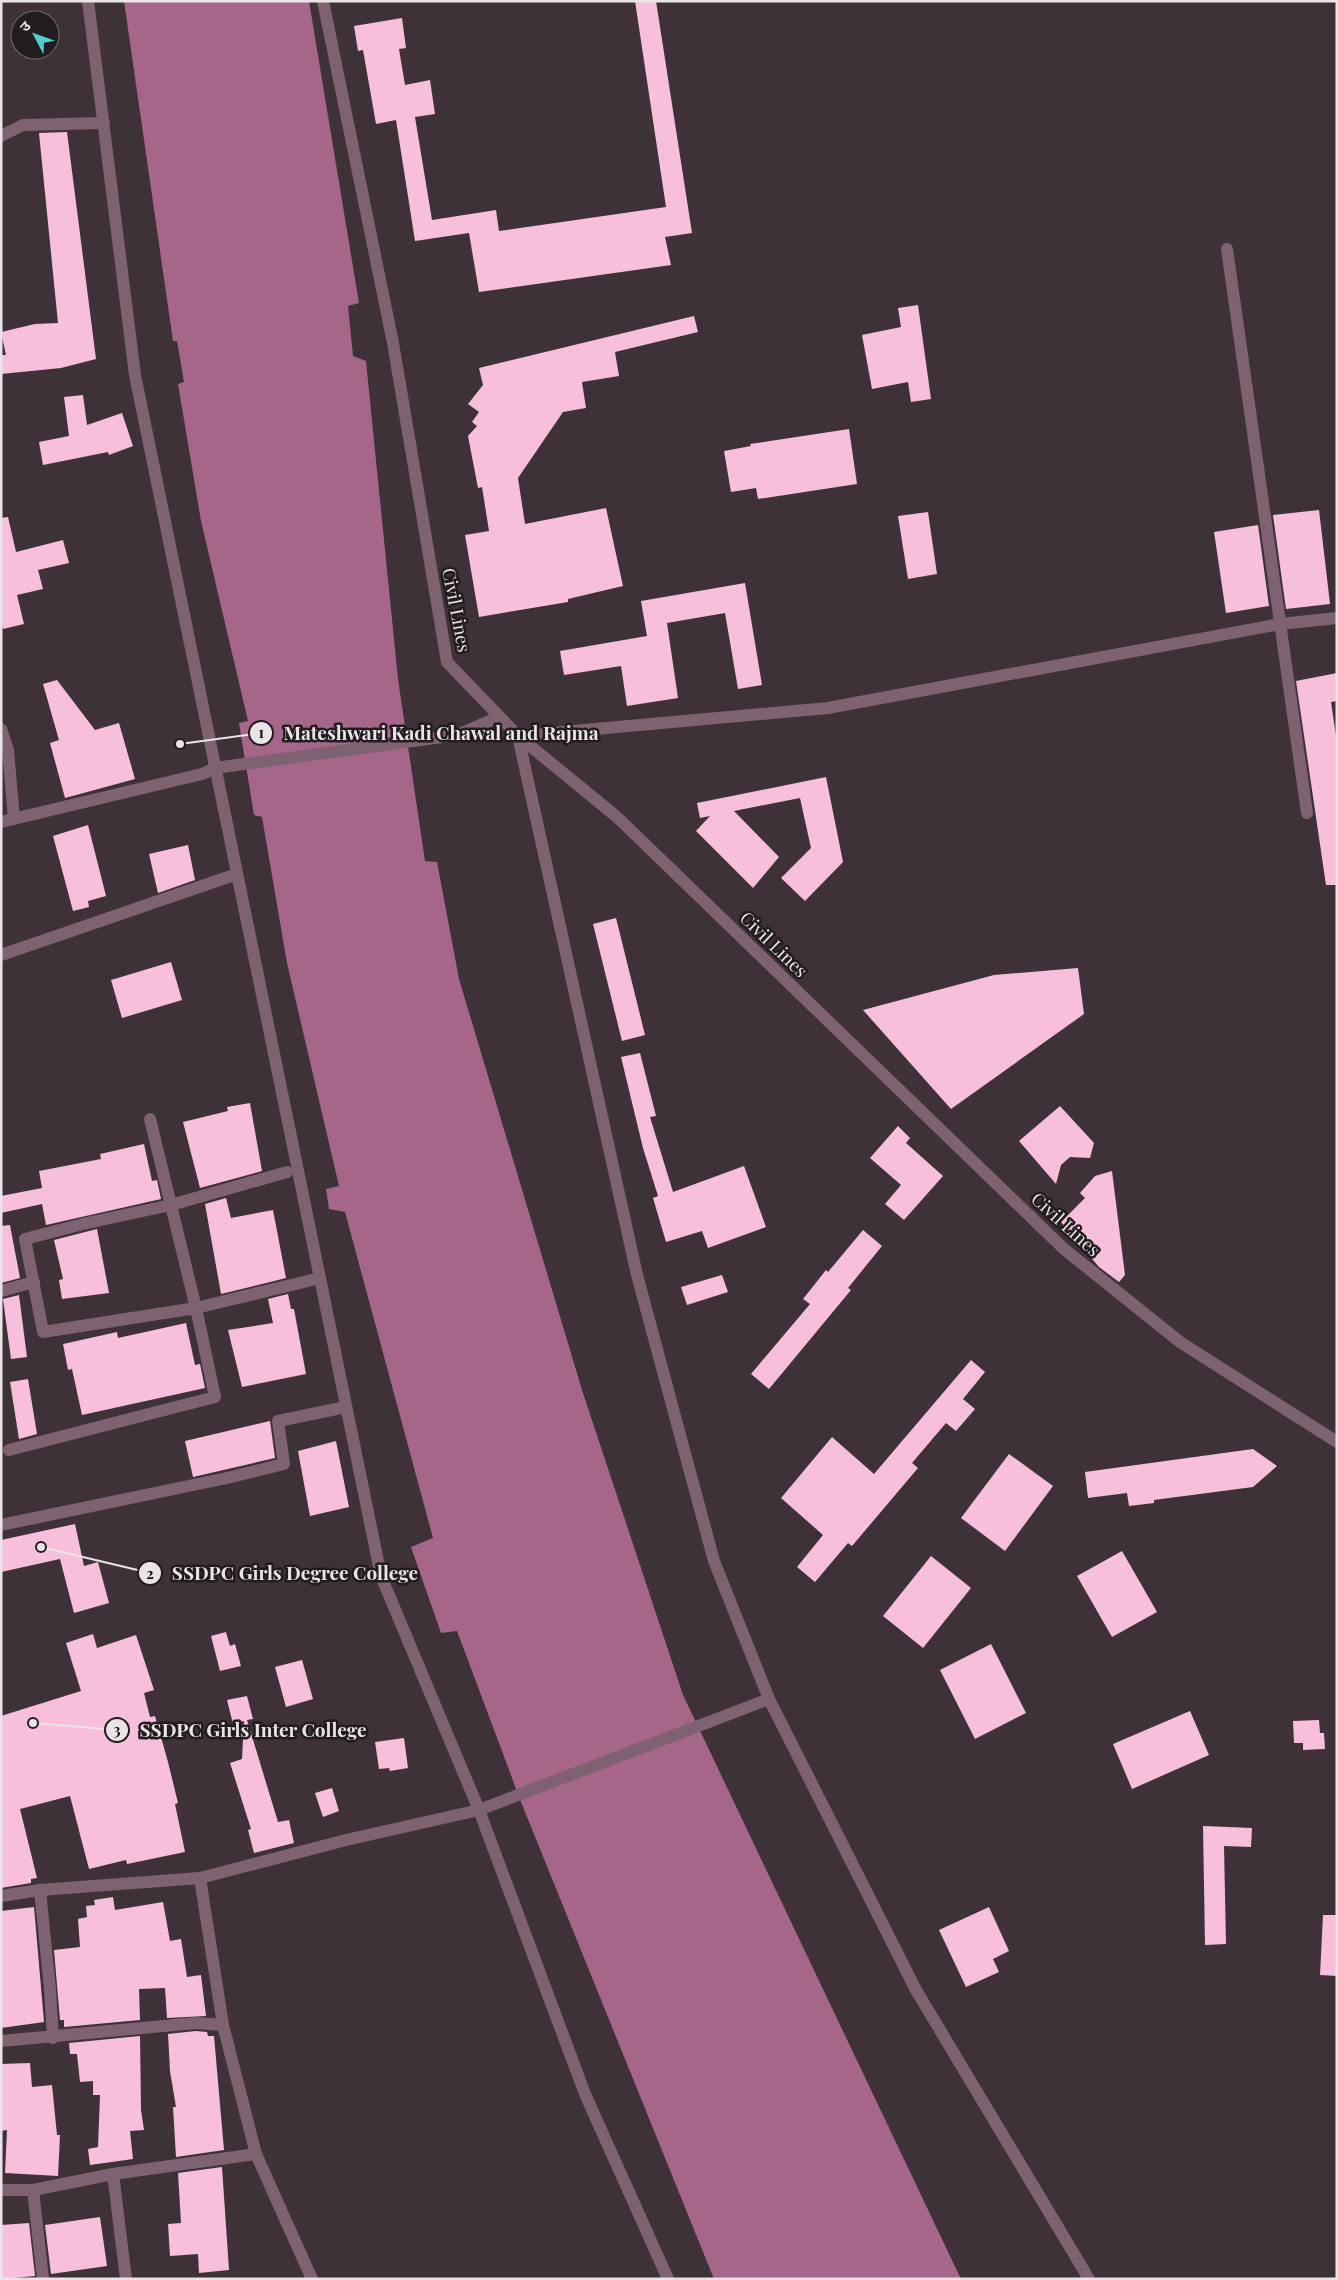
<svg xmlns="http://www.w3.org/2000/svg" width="1338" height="2280" font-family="'Playfair Display','Noto Sans Devanagari',serif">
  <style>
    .water { fill: #a6668a }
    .building { fill: #f8bfdd }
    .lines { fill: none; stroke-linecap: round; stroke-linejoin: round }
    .minor { stroke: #7f6271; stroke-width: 12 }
    .labels { text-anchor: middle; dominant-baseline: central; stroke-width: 5; stroke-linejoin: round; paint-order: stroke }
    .street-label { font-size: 18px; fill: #ebe4e7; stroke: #211c1e }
    .leader { fill: none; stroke: #ebe4e7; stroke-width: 2 }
    .callout-dot { fill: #ebe4e7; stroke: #211c1e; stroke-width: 2 }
    .mark-label { font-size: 15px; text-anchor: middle; font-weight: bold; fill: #111 }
    .callout-label { font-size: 19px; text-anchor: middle; font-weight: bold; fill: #ebe4e7; stroke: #211c1e; stroke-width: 5; stroke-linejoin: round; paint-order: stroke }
  </style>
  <rect width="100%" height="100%" fill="#3e3238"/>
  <path class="water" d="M124,1H309L359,303L348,306L353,356L366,361L398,679L425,861L437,862L459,979L582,1390L683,1695L961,2279H714L521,1802L457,1631L441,1633L411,1547L433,1538L345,1212L329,1209L326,1189L339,1186L287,963L262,817L254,815L239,723L248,721L201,521L178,384L184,382L177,341H173Z"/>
  <g class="building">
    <path d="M635,1H656L692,233L665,237L671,265L479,292L469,233L415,241L396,120L376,124L363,50L358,51L354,26L402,18L406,48L399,49L405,85L430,80L435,114L415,117L432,220L496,210L499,231L666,207Z"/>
    <path d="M67,132L96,359L61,368L1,374V355H6L1,332L35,324L58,323L39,133Z"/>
    <path d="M918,305L931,399L911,402L908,382L872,389L862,335L901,327L898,308Z"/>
    <path d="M694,316L698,332L615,352L619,376L582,382L586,408L563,412L518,478L525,524L606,508L623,586L568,599V602L479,617L465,535L489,531L482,487L478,488L468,436L477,426L472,422L479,412L468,404L483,385L479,368Z"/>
    <path d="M83,395L87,425L122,413L133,446L109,455L108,452L43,465L39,442L69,436L64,397Z"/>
    <path d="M849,429L857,484L758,499L756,488L731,492L724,451L751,446L750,444Z"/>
    <path d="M1319,510L1330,604L1286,609L1273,515Z"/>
    <path d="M928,512L937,574L908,579L898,516Z"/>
    <path d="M8,517L16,552L63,540L69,563L38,570L43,589L17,595L24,624L3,629L1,621V518Z"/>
    <path d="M1258,525L1269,606L1226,613L1214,532Z"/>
    <path d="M745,583L762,685L738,689L725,613L667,623L678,698L627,706L621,666L564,675L560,651L647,636L641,601Z"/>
    <path d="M1337,673V701L1331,702L1337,743V885H1326L1296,681Z"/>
    <path d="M57,680L95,730L119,723L135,779L65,798L50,743L59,740L43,684Z"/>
    <path d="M826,777L843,862L805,901L781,878L811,848L800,798L734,811L779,857L753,888L696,831L710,816L700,818L697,803Z"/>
    <path d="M88,825L106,896L88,901L89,907L73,911L53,836Z"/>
    <path d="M188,845L195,880L158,893L149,854Z"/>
    <path d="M616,918L645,1035L622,1041L593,924Z"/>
    <path d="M171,962L182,1000L122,1018L111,980Z"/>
    <path d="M1078,968L1084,1014L951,1109L863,1010L994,975Z"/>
    <path d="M640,1053L656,1116L650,1117L673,1192L744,1166L766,1227L708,1248L702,1231L666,1242L653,1198L658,1196L643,1148L621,1057Z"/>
    <path d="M250,1103L262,1171L200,1188L183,1122L228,1111L227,1107Z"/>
    <path d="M1060,1106L1094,1143L1090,1158L1070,1157L1061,1165L1056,1184L1019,1141Z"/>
    <path d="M898,1126L910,1138L906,1143L943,1176L904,1220L885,1204L901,1185L870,1158Z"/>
    <path d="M144,1144L152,1181L157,1180L161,1199L46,1225L42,1204L1,1213V1196L42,1188L39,1171L101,1159L100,1154Z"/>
    <path d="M1112,1171L1125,1275L1119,1282L1099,1267L1061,1222L1085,1198L1080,1193L1095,1176Z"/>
    <path d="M226,1198L231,1218L273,1210L286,1278L221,1294L205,1204Z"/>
    <path d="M10,1225L20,1278L1,1283V1226Z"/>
    <path d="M97,1229L109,1293L62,1299L59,1280L63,1279L54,1240Z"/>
    <path d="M863,1230L882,1246L848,1288L851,1290L769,1389L751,1374L810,1304L803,1299L826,1270L828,1272Z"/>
    <path d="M722,1275L728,1292L687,1305L681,1287Z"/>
    <path d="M288,1294L291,1309H294L306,1374L242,1387L228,1330L273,1323L268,1299Z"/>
    <path d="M19,1295L27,1357L11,1359L3,1299Z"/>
    <path d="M186,1323L195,1365L200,1364L205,1388L82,1415L72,1369L68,1370L63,1344L117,1332L118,1338Z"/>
    <path d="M971,1360L985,1372L963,1399L975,1409L956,1431L946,1423L912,1463L918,1468L852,1546L848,1543L815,1582L797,1567L823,1535L781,1498L832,1437L874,1474Z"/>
    <path d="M28,1379L37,1434L19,1439L10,1382Z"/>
    <path d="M270,1421L275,1458L193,1477L185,1441Z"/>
    <path d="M336,1441L349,1507L310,1516L298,1451Z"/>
    <path d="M1253,1449L1277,1466L1253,1487L1154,1500V1503L1129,1506L1127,1493L1088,1498L1085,1472Z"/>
    <path d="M1009,1454L1053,1486L1005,1551L961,1518Z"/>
    <path d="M75,1524L84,1566L98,1562L109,1603L74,1613L60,1559L1,1572V1540Z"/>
    <path d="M1122,1551L1157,1612L1112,1637L1077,1576Z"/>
    <path d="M931,1556L971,1588L923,1648L883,1616Z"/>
    <path d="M226,1632L230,1646L235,1644L241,1666L220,1671L211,1636Z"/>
    <path d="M93,1634L97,1648L136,1635L154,1690L144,1693L150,1717L155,1716L168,1762L178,1803L175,1804L185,1852L127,1864L126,1860L89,1869L70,1796L20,1809L37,1878L31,1879V1883L1,1888V1716L81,1691L66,1643Z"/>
    <path d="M991,1644L1026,1713L975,1739L940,1670Z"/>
    <path d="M302,1660L313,1699L286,1707L275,1667Z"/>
    <path d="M247,1696L253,1719L247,1720L278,1822L289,1820L294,1843L254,1853L248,1830L251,1829L230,1763L242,1759L244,1721L233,1724L227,1700Z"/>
    <path d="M1190,1711L1209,1755L1132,1789L1113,1744Z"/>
    <path d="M1319,1720L1320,1733H1324L1325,1749L1303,1750V1743H1294L1293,1721Z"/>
    <path d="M404,1738L408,1768L390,1771L389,1768L379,1769L375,1742Z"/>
    <path d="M332,1788L339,1811L323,1817L315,1793Z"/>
    <path d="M1203,1826L1252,1828L1251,1847L1224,1846L1226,1944L1205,1945Z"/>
    <path d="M113,1897L115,1910L163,1902L170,1941L181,1939L187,1977L201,1975L206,2016L167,2018L165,1988L139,1989L140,2020L64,2027V2020H60L54,1950L80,1947L78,1919L87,1917L86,1906L95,1905L94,1900Z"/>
    <path d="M34,1907L44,2022L1,2028V1911Z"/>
    <path d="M989,1907L1009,1951L993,1959L999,1972L966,1987L939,1930Z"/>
    <path d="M1323,1915H1337V1976L1320,1975Z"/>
    <path d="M196,2031L207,2032L208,2036H214L224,2150L176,2157L173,2107H176L170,2071L168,2034Z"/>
    <path d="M140,2036L141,2110L144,2130L130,2131L133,2159L90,2165L88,2149L98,2147L100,2095H93V2081L80,2082L77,2054H70L69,2043Z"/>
    <path d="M30,2063L32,2087L52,2085L57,2135H60L58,2176L5,2173L7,2130L1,2131V2064Z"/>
    <path d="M222,2167L229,2270L199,2273L198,2254L170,2256L168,2224L181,2223L178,2173Z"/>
    <path d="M100,2217L107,2266L51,2274L45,2225Z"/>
    <path d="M29,2223L35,2276L2,2279L1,2225Z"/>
  </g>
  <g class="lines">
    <g class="minor">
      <path d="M88,1L135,375L381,1576L479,1810L585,2094L668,2279"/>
      <path d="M323,1L393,343L447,662L518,736L617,817L1064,1249L1180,1342L1337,1442"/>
      <path d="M1,136L23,125L104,123"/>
      <path d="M1227,249L1307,813"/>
      <path d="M1,729L8,750L14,819"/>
      <path d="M1,822L202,774L215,768L457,735L499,717"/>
      <path d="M1,955L237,874"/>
      <path d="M150,1119L196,1308L43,1332L25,1239L87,1223L171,1205L287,1172"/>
      <path d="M1,1291L34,1282"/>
      <path d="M9,1450L215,1397L196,1308L320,1278"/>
      <path d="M1,1525L227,1478L284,1464L278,1421L346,1407"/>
      <path d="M200,1878L223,2025L256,2154L312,2279"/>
      <path d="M40,1890L50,1989L53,2038"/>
      <path d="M1,1896L40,1890L200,1878L346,1840L479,1810L769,1699"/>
      <path d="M1,2041L196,2023L223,2025"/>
      <path d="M113,2174L126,2279"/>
      <path d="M1,2190H33L113,2174L256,2154"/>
      <path d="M33,2190L43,2279"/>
      <path d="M1089,2279L916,1990L769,1699L714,1561L637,1275L518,736L828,708L1280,624L1337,618"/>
    </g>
  </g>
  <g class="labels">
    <g class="street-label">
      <text transform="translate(457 610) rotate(79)">Civil Lines</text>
      <text transform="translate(774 944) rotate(44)">Civil Lines</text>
      <text transform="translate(1066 1224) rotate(42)">Civil Lines</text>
    </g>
  </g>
  <path class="leader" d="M180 744L261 733M41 1547L150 1573M33 1723L117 1730"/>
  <g class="callout-dot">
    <circle cx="180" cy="744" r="5"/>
    <circle cx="41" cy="1547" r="5"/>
    <circle cx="33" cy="1723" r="5"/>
    <circle cx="261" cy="733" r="12"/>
    <circle cx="150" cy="1573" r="12"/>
    <circle cx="117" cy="1730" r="12"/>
  </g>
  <g class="mark-label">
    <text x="261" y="738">1</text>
    <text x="150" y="1579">2</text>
    <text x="117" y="1735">3</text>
  </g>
  <g class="callout-label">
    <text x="441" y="740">Mateshwari Kadi Chawal and Rajma</text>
    <text x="295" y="1580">SSDPC Girls Degree College</text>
    <text x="253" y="1737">SSDPC Girls Inter College</text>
  </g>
  <rect width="1338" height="2280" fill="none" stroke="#ebe4e7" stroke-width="5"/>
  <g transform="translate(35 35) rotate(311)"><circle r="24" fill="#211c1e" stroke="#726c6e"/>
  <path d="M0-4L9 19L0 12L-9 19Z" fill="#52cdcd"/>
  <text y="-8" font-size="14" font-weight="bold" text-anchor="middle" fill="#ebe4e7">उ</text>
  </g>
</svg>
